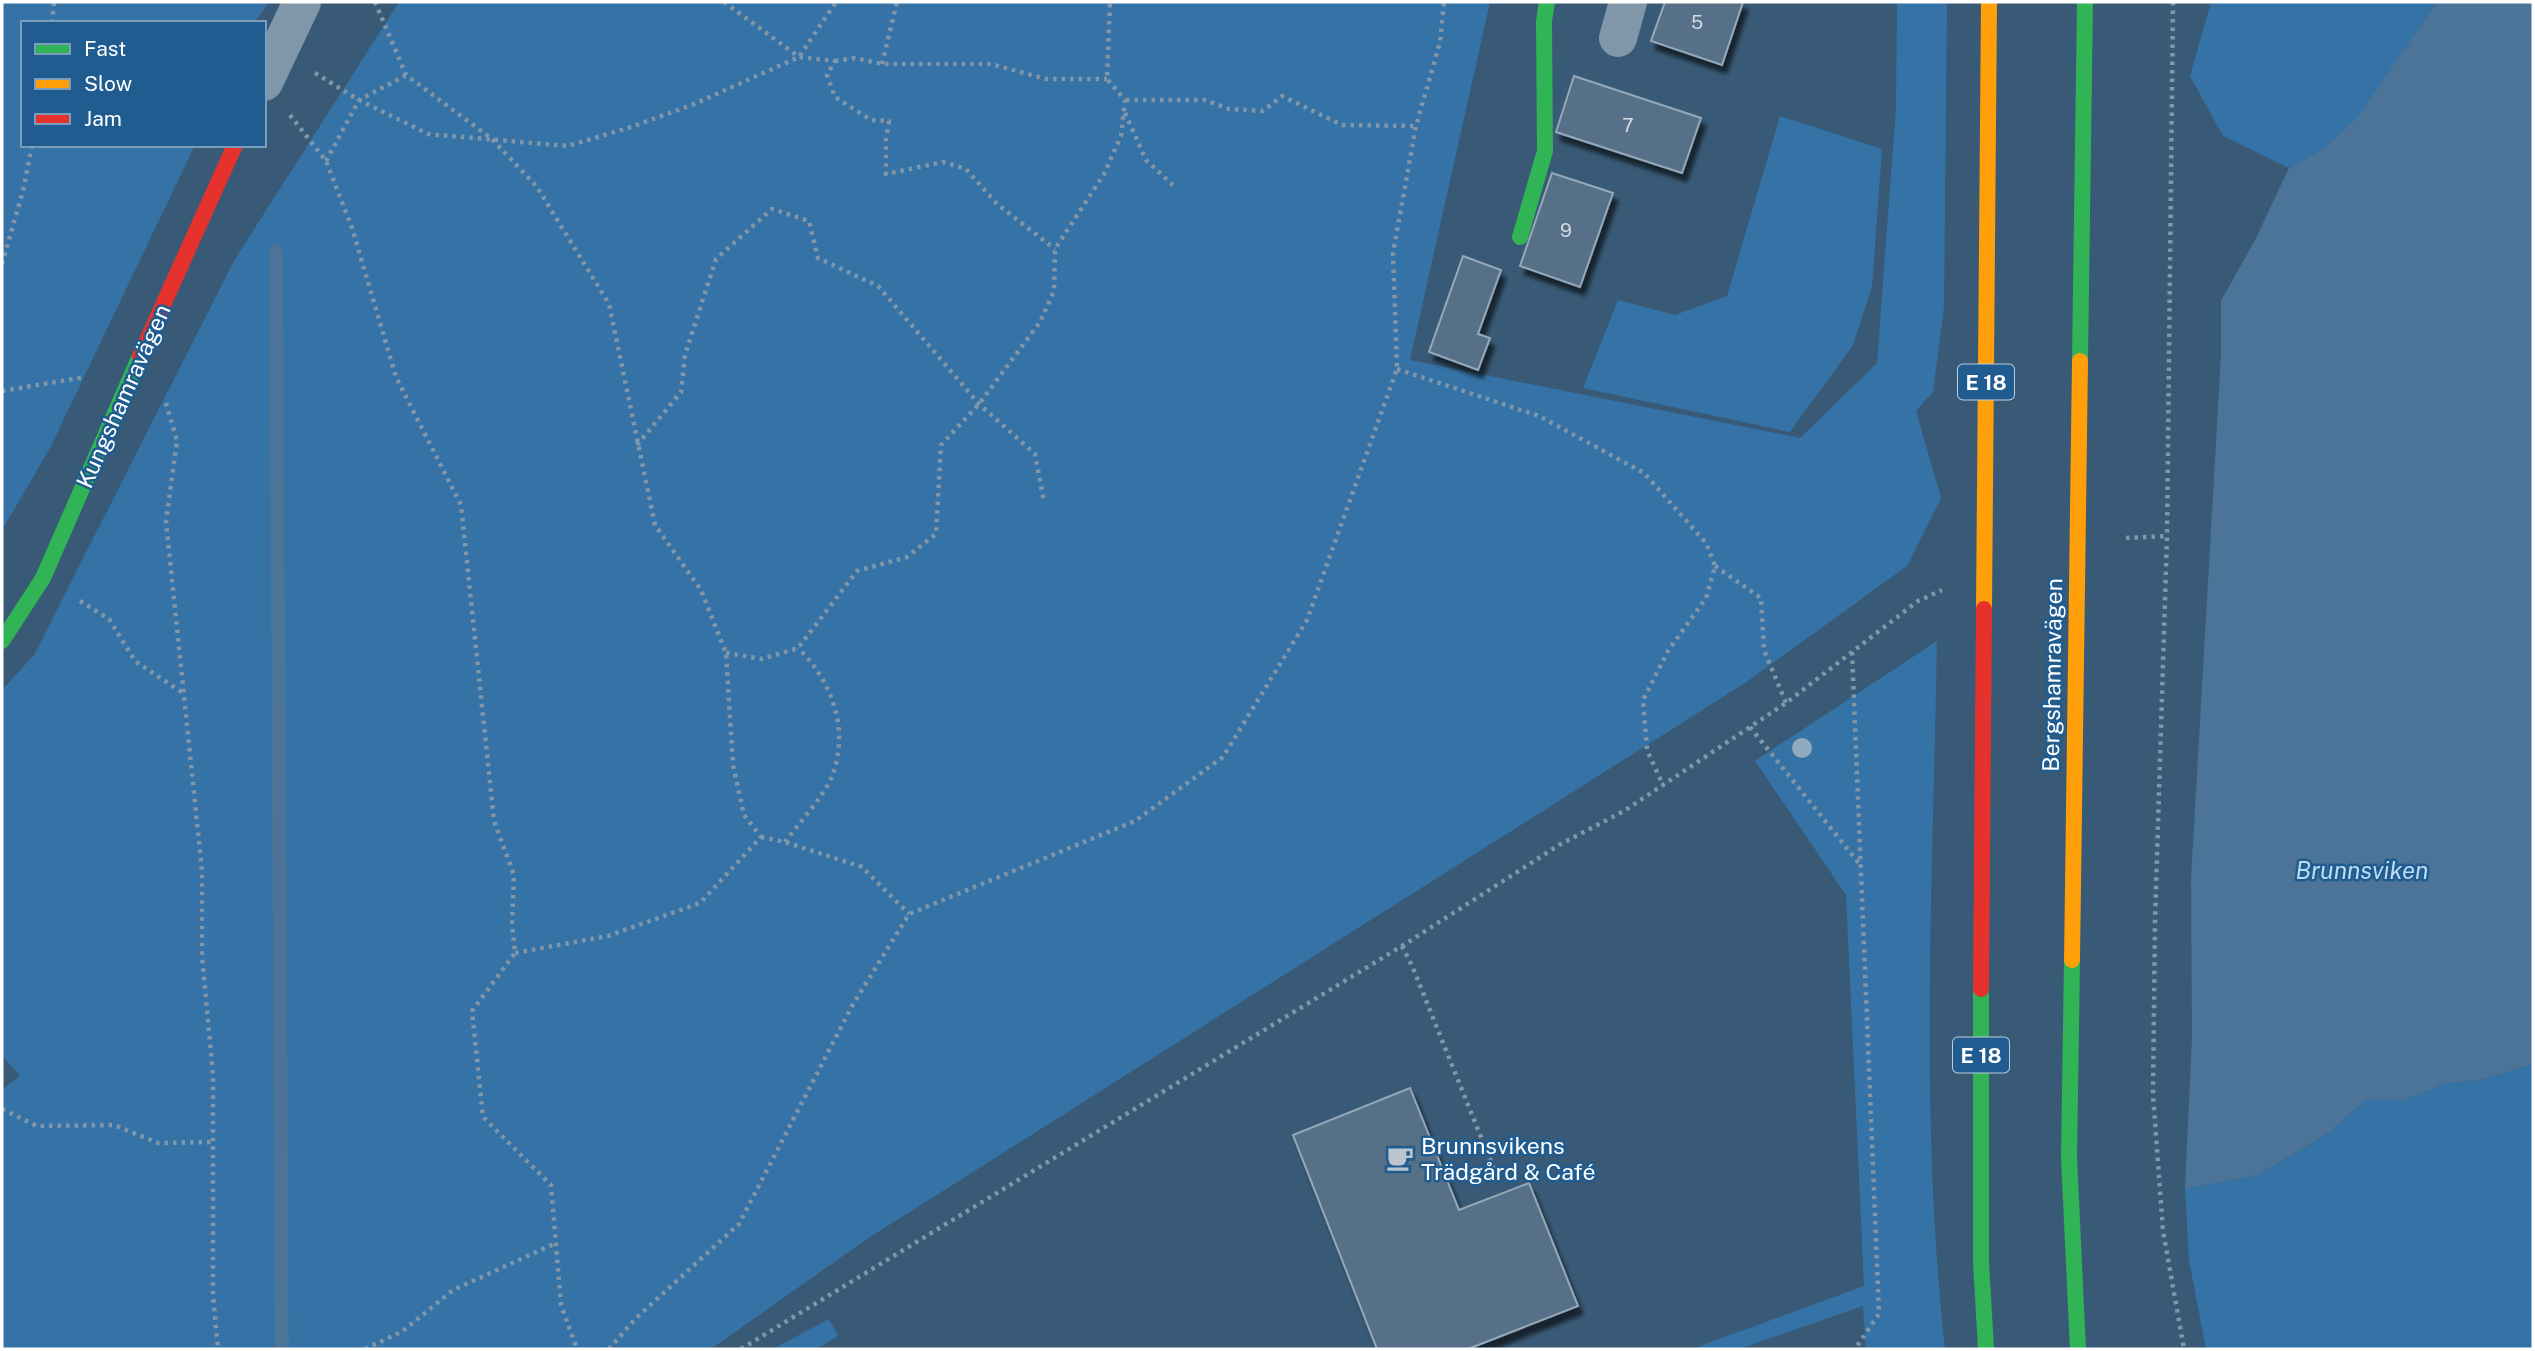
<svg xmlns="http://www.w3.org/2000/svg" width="2535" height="1351" font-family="'Public Sans',sans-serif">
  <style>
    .green { fill: #3572a5 }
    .water { fill: #4b7498 }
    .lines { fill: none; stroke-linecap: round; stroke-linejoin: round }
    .stream { stroke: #4b7498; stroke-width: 14 }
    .building { fill: #577187; stroke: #95a8b8; stroke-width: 2; filter: url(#shadow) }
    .path { stroke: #8096a9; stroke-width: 4.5; stroke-dasharray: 3.5 5; stroke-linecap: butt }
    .street { stroke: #8096a9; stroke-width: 38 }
    .fast { stroke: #30b455; stroke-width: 16 }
    .slow { stroke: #ff9f0a; stroke-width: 16 }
    .jam { stroke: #e5322d; stroke-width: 16 }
    .tree { fill: #8fa9be }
    .labels { text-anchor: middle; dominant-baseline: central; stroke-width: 5; stroke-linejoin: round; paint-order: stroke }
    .number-label { font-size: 19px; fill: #d5dce1 }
    .shield { fill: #205c8f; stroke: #bccedd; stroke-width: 2 }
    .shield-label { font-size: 21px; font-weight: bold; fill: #fff }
    .street-label { font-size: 23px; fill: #fff; stroke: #205c8f }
    .poi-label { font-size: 23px; fill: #fff; stroke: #205c8f; text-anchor: start }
    .water-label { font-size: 24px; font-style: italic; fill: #bcdbf3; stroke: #205c8f }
  </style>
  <defs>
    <filter id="shadow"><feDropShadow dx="4.5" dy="8" stdDeviation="2" flood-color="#0009"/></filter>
  </defs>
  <rect width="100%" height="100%" fill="#395a76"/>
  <g class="green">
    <path d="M2,2H269L254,23H23V145H195L50,448L2,530Z"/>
    <path d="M399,2H1490L1410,360L1800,438L1877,363L1896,107L1897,2H1947L1944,307L1933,392L1916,411L1941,498L1907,566L1745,683L867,1239L711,1349H2V1090L20,1076L2,1055V690L34,655L235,259Z"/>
    <path d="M2211,2H2437L2357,119L2322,150L2289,168L2223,136L2190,76Z"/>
    <path d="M1780,116L1882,149L1872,287L1853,345L1790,432L1583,388L1618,300L1675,315L1727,296Z"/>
    <path d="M1937,641C1933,877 1919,1114 1945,1349H1866L1863,1306L1739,1349H1692L1864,1286L1846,895L1755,761Z"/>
    <path d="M2533,1064V1349H2206L2189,1260L2185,1189L2258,1175L2329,1133L2365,1100H2405L2446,1083L2481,1080Z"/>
    <path d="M829,1319L838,1336L817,1349H773Z"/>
  </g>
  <path class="water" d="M2437,2H2533V1064L2481,1080L2446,1083L2405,1100H2365L2329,1133L2258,1175L2185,1189L2192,1038L2191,879L2221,355V301L2256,238L2289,168L2322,150L2356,119Z"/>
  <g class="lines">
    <path class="stream" d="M276,251L282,1349"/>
  </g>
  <g class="building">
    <path d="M1665,2H1743L1722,65L1651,41Z"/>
    <path d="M1574,76L1701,118L1682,173L1556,132Z"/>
    <path d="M1552,173L1613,193L1580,287L1520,266Z"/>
    <path d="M1463,256L1501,270L1478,334L1490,338L1478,370L1429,352Z"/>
    <path d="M1410,1088L1459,1210L1529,1183L1578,1306L1468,1349H1377L1293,1135Z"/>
  </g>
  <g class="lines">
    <g class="path">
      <path d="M375,2L406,75L492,139L537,187L609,304L655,525L701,590L726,653L733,765L744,815L761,837L700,903L608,936L515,953"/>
      <path d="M724,2L799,57L835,61L827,75L835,97L871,120L889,121L886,139V174L943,162L966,169L997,204L1055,249"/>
      <path d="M2173,2L2167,536L2155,920L2153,1095L2163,1231L2184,1349"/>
      <path d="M52,23L54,2"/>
      <path d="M835,61L855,58L882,64H991L1046,79H1107"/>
      <path d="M882,64L897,2"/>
      <path d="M315,73L359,100L428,134L568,146L631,127L692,105L799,57L836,2"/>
      <path d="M1126,100H1205L1229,109L1263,111L1282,96L1342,125L1416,126"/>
      <path d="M1125,113L1146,160L1175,187"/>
      <path d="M290,115L326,161L352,228L396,377L461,505L494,821L514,875L512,924L515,953L472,1011L483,1117L551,1185L561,1305L577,1349"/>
      <path d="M326,161L359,100L405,76"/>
      <path d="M2,264L24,187L32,145"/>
      <path d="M1397,369L1539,416L1644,473L1706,543L1715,566L1706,598L1668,651L1643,700L1647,750L1663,785"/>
      <path d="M2,391L85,377"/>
      <path d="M166,403L177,441L166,521L202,871V956L213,1075V1295L218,1349"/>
      <path d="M637,445L681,392L685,355L716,259L772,209L809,221L818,258L878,286L979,404L1035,454L1044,502"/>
      <path d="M2126,538L2167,536"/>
      <path d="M1715,566L1761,598L1764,650L1786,703"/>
      <path d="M80,601L109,619L135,661L183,693"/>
      <path d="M1852,652L1879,1314L1855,1349"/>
      <path d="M726,653L762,659L798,648L857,571L907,557L936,534L941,445L979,404L1040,322L1054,291L1055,249L1104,174L1121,136L1125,100L1107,79L1110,2"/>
      <path d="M1750,727L1861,866"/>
      <path d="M761,837L785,842L862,867L909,914"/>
      <path d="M785,842C797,826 826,793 832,776C850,730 832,681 798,648"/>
      <path d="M1402,946L1413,968L1495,1172"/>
      <path d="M2,1109L37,1126L114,1125L158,1143L213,1142"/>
      <path d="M365,1349L403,1331L453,1290L556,1243"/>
      <path d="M609,1349L635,1319L739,1224L852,1006L909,914L1135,821L1223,757L1307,620L1397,369L1393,253L1416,126L1440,42L1444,2"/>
      <path d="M741,1349L1402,946L1559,845L1624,811L1786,703L1918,601L1942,590"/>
    </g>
    <g class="street">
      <path d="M1618,38L1628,2"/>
      <path d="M264,82L302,2"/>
    </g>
    <g class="fast">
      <path d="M1520,237L1545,151L1544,21L1547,2"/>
      <path d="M2080,361L2085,2"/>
      <path d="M2,641L43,578L140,356"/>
      <path d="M2072,960L2069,1158L2078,1349"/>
      <path d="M1981,989V1263L1986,1349"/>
    </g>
    <g class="slow">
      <path d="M1984,609L1989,2"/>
      <path d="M2072,960L2080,361"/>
    </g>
    <g class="jam">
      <path d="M140,356L235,145"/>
      <path d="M1981,989L1984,609"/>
    </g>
  </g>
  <circle class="tree" cx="1802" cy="748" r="10"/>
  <defs>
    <symbol id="cafe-bare" viewBox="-9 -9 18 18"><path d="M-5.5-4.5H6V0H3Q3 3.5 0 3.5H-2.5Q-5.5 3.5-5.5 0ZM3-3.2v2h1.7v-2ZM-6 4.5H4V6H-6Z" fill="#bac5cf" stroke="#205c8f" stroke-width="2.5" paint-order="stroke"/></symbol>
  </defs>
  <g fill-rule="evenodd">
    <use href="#cafe-bare" x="1381" y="1139" width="38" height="38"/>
  </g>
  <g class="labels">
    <g class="number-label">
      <text x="1697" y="22">5</text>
      <text x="1628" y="125">7</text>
      <text x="1566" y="230">9</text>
    </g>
    <g class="shield">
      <rect x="1958" y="364.5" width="56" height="35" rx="5"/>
      <rect x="1953" y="1037.5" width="56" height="35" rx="5"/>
    </g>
    <g class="shield-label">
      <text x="1986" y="382">E 18</text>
      <text x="1981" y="1055">E 18</text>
    </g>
    <g class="street-label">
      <text transform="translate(123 396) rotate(-66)">Kungshamravägen</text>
      <text transform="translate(2052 675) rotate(-89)">Bergshamravägen</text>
    </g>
    <g class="poi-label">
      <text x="1421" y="1145">Brunnsvikens<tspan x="1421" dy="26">Trädgård &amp; Café</tspan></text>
    </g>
    <g class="water-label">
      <text x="2362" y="870">Brunnsviken</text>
    </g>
  </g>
  <rect width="2535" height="1351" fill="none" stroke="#ffffff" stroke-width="7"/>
  <rect x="21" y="21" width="245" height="126" fill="#205c8f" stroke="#799dbc" stroke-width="2"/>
  <rect x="35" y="44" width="35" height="10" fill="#30b455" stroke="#799dbc" stroke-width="2"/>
  <text x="84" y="56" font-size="21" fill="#ffffff">Fast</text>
  <rect x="35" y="79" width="35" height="10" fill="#ff9f0a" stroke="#799dbc" stroke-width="2"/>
  <text x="84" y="91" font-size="21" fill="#ffffff">Slow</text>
  <rect x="35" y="114" width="35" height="10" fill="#e5322d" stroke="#799dbc" stroke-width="2"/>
  <text x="84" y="126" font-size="21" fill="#ffffff">Jam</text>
</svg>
